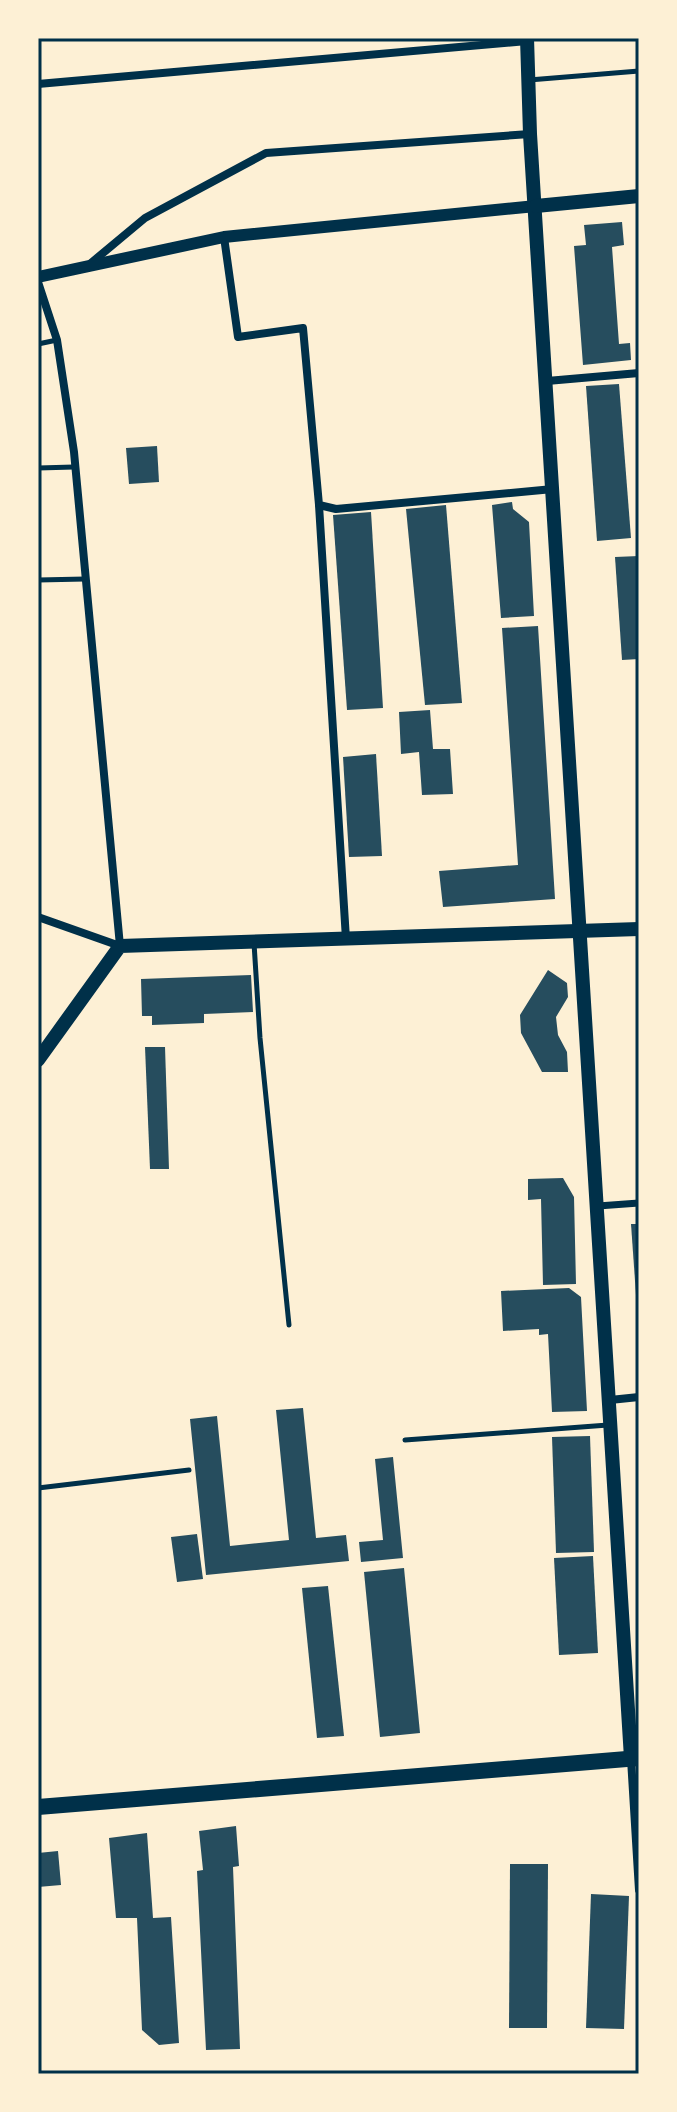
<svg xmlns="http://www.w3.org/2000/svg" width="677" height="2112" font-family="'Titillium Web',sans-serif">
  <style>
    .building { fill: #264d5e }
    .lines { fill: none; stroke-linecap: round; stroke-linejoin: round }
    .service { stroke: #003049; stroke-width: 5 }
    .pedestrian { stroke: #003049; stroke-width: 7 }
    .minor { stroke: #003049; stroke-width: 8 }
    .tertiary { stroke: #003049; stroke-width: 12 }
    .secondary { stroke: #003049; stroke-width: 14 }
    .primary { stroke: #003049; stroke-width: 16 }
    .neatline { fill: none; stroke: #003049; stroke-width: 3 }
  </style>
  <rect width="100%" height="100%" fill="#fdf0d5"/>
  <g class="building">
    <path d="M622,222L624,245L612,247L619,344L630,343L631,360L583,365L574,246L586,245L584,225Z"/>
    <path d="M619,384L631,538L597,541L586,386Z"/>
    <path d="M157,446L159,482L129,484L126,448Z"/>
    <path d="M512,502L513,509L529,522L534,616L501,618L492,505Z"/>
    <path d="M446,505L462,703L425,705L406,509Z"/>
    <path d="M371,512L383,708L347,710L333,515Z"/>
    <path d="M639,556V659L622,660L615,557Z"/>
    <path d="M538,626L555,899L443,907L439,871L518,865L502,628Z"/>
    <path d="M430,710L433,749H450L453,794L422,795L419,752L401,754L399,712Z"/>
    <path d="M376,754L382,856L349,857L343,757Z"/>
    <path d="M548,970L567,983L568,997L556,1017L558,1035L567,1052L568,1072H542L521,1033L520,1015Z"/>
    <path d="M251,975L253,1012L204,1014V1023L152,1025V1016H142L141,979Z"/>
    <path d="M145,1047H165L169,1169H150Z"/>
    <path d="M563,1178L574,1197L576,1284L543,1285L541,1199L528,1200V1179Z"/>
    <path d="M631,1224H639V1309H637Z"/>
    <path d="M569,1288L581,1297L587,1411L552,1412L548,1334L539,1335V1329L503,1331L501,1291Z"/>
    <path d="M303,1408L316,1538L346,1535L349,1561L206,1575L190,1419L217,1416L230,1546L289,1540L276,1410Z"/>
    <path d="M590,1436L594,1552L556,1553L552,1437Z"/>
    <path d="M393,1457L403,1558L361,1562L359,1542L383,1540L375,1459Z"/>
    <path d="M197,1534L203,1579L177,1582L171,1537Z"/>
    <path d="M593,1556L598,1653L559,1655L554,1558Z"/>
    <path d="M404,1568L420,1733L380,1737L364,1572Z"/>
    <path d="M328,1586L344,1736L317,1738L302,1588Z"/>
    <path d="M236,1826L239,1866L233,1867L240,2049L206,2050L197,1871L203,1870L199,1831Z"/>
    <path d="M147,1833L153,1918L171,1917L179,2043L159,2045L142,2030L137,1918H116L109,1838Z"/>
    <path d="M58,1851L61,1885L38,1887V1853Z"/>
    <path d="M510,1864H548L547,2028H509Z"/>
    <path d="M591,1894L629,1896L624,2029L586,2028Z"/>
  </g>
  <g class="lines">
    <g class="service">
      <path d="M529,80L639,71"/>
      <path d="M38,344L57,340"/>
      <path d="M38,468L74,467"/>
      <path d="M38,580L85,579"/>
      <path d="M254,943L260,1038L289,1325"/>
      <path d="M405,1440L608,1425"/>
      <path d="M38,1488L189,1470"/>
    </g>
    <path class="pedestrian" d="M598,1206L639,1203"/>
    <g class="minor">
      <path d="M38,84L527,41"/>
      <path d="M224,237L238,337L303,328L319,505L336,509L553,489"/>
      <path d="M91,263L145,218L266,153L530,134"/>
      <path d="M38,282L57,340L74,452L120,946L38,917"/>
      <path d="M547,381L639,373"/>
      <path d="M319,505L346,939"/>
      <path d="M610,1400L639,1397"/>
      <path d="M631,1759L639,1890"/>
    </g>
    <path class="tertiary" d="M38,277L224,237L536,206"/>
    <g class="secondary">
      <path d="M527,38L530,134L631,1758"/>
      <path d="M536,206L639,196"/>
      <path d="M38,1060L120,946L639,929"/>
    </g>
    <path class="primary" d="M38,1807L639,1758"/>
  </g>
  <rect width="677" height="2112" fill="none" stroke="#fdf0d5" stroke-width="80"/>
  <rect x="40" y="40" width="597" height="2032" class="neatline"/>
</svg>
